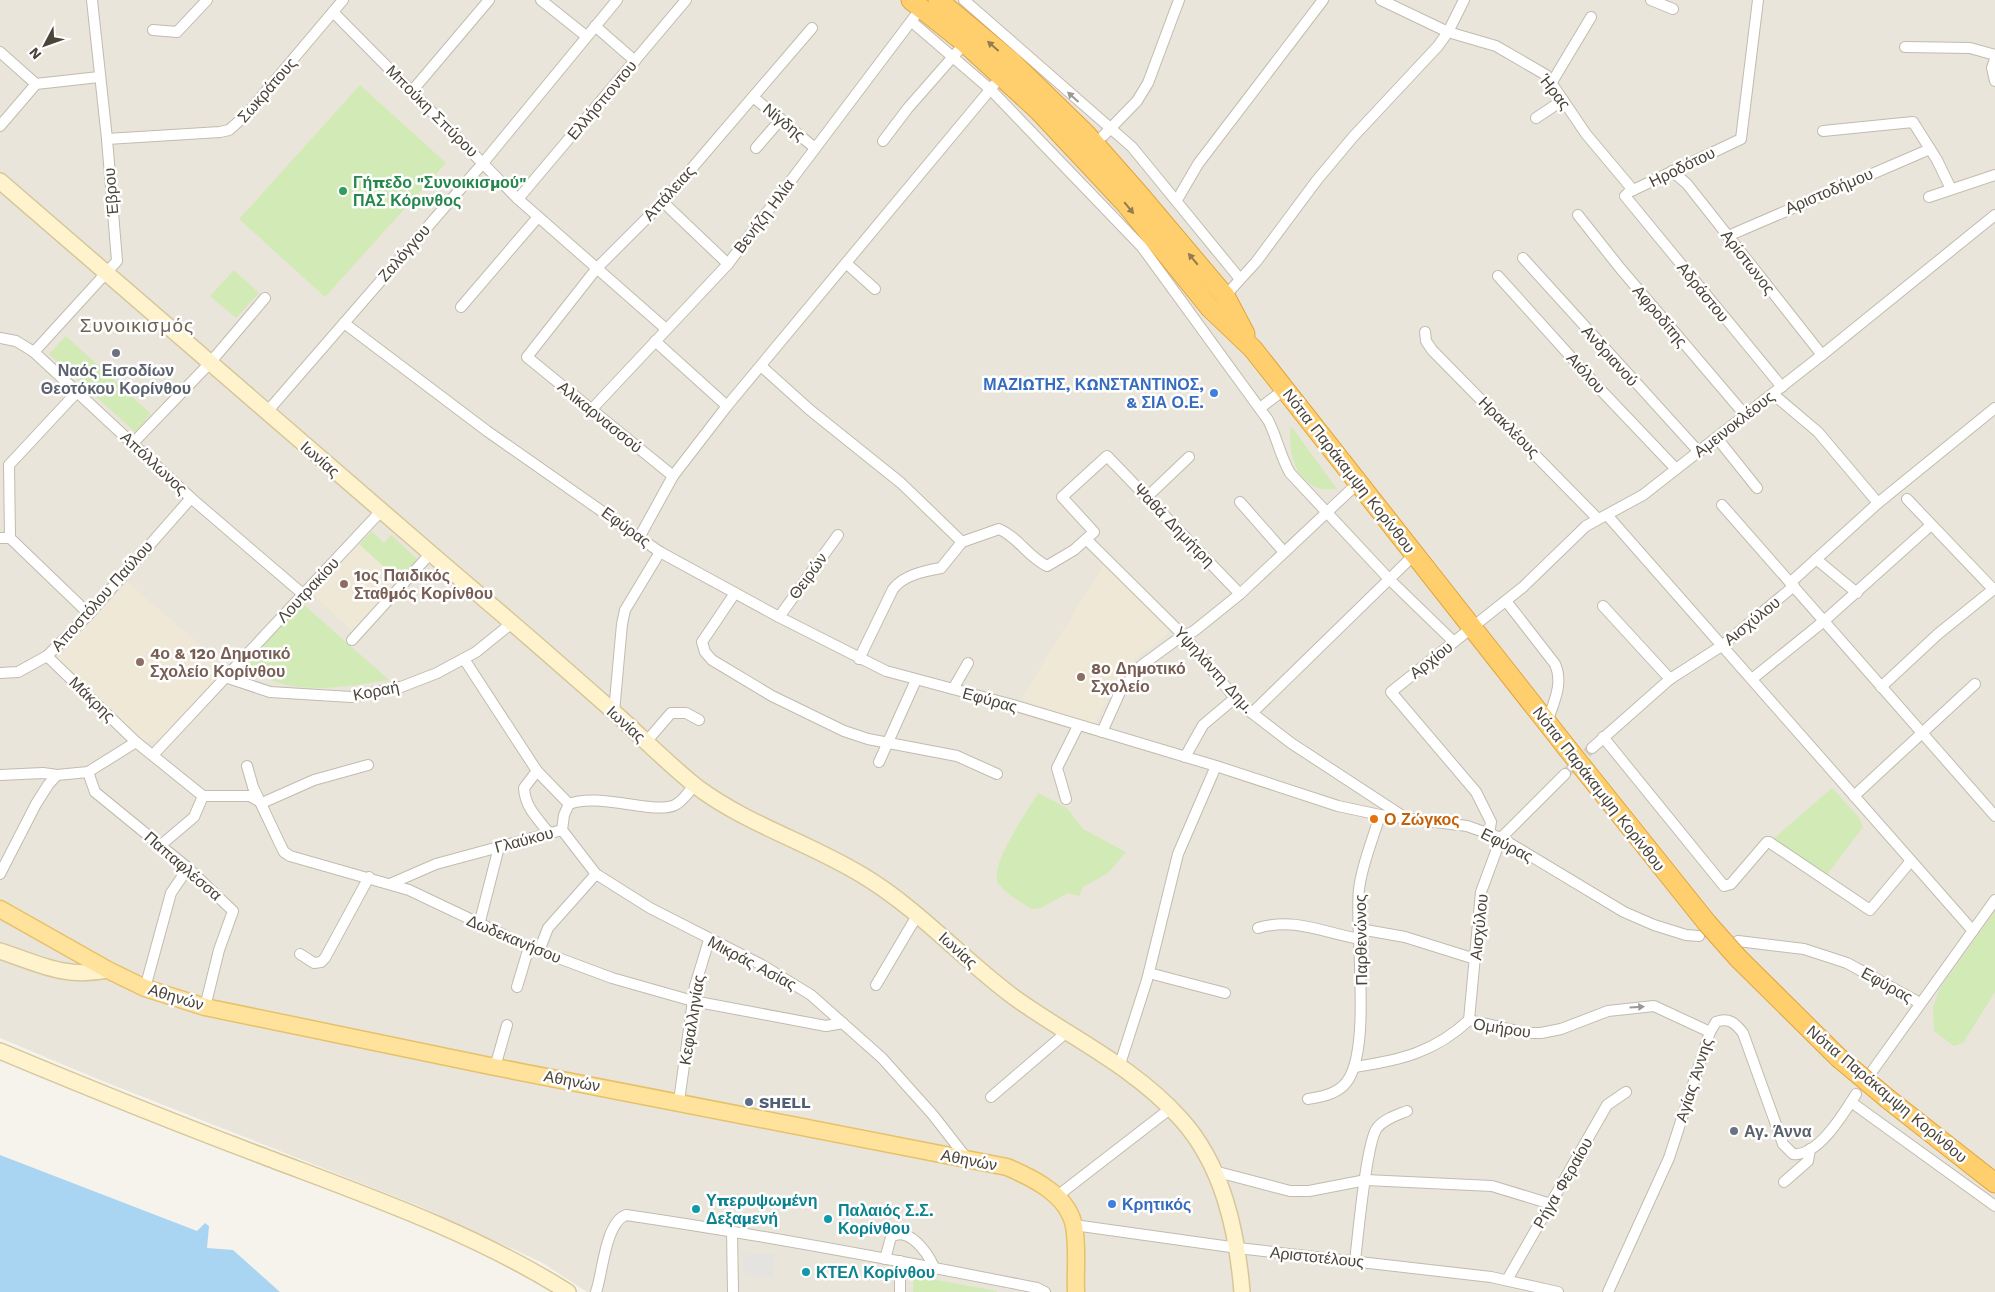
<svg xmlns="http://www.w3.org/2000/svg" width="1995" height="1292" font-family="'Work Sans',sans-serif">
  <style>
    .residential { fill: #eae5da }
    .education { fill: #efe8d6 }
    .green { fill: #d2eab5 }
    .parking { fill: #e5e3e0 }
    .water { fill: #a9d4f2 }
    .lines { fill: none; stroke-linecap: round; stroke-linejoin: round }
    .street-tunnel { stroke: #d4d0c8; stroke-width: 10; stroke-dasharray: 10 5; stroke-linecap: butt }
    .street-casing { stroke: #c2bbae; stroke-width: 12 }
    .secondary-casing { stroke: #d6c79b; stroke-width: 18 }
    .primary-casing { stroke: #e6c16a; stroke-width: 19 }
    .highway-casing { stroke: #e0a43c; stroke-width: 21 }
    .street { stroke: #fff; stroke-width: 10 }
    .secondary { stroke: #fff3cd; stroke-width: 15 }
    .primary { stroke: #ffe39c; stroke-width: 16 }
    .highway { stroke: #ffcf6e; stroke-width: 19 }
    .highway-bridge-casing { stroke: #e0a43c; stroke-width: 21; stroke-linecap: butt }
    .highway-bridge { stroke: #ffcf6e; stroke-width: 19 }
    .oneway { fill: #937c4e }
    .oneway2 { fill: #9c9892 }
    .leisure-dot { fill: #2e9e5b; stroke: #fff; stroke-width: 2 }
    .worship-dot { fill: #6b7280; stroke: #fff; stroke-width: 2 }
    .shop-dot { fill: #3f7fe0; stroke: #fff; stroke-width: 2 }
    .education-dot { fill: #8d6e63; stroke: #fff; stroke-width: 2 }
    .food-dot { fill: #e8710a; stroke: #fff; stroke-width: 2 }
    .service-dot { fill: #5c6f8a; stroke: #fff; stroke-width: 2 }
    .culture-dot { fill: #0f9aa8; stroke: #fff; stroke-width: 2 }
    .labels { text-anchor: middle; dominant-baseline: central; stroke-width: 5; stroke-linejoin: round; paint-order: stroke }
    .street-label { font-size: 16px; fill: #4b4439; stroke: #fff }
    .leisure-label { font-size: 16px; font-weight: bold; fill: #27864d; stroke: #fff; text-anchor: start }
    .worship-label { font-size: 16px; font-weight: bold; fill: #5b616d; stroke: #fff }
    .shop-label { font-size: 16px; font-weight: bold; fill: #366cbe; stroke: #fff; text-anchor: end }
    .education-label { font-size: 16px; font-weight: bold; fill: #785e54; stroke: #fff; text-anchor: start }
    .food-label { font-size: 16px; font-weight: bold; fill: #c56008; stroke: #fff; text-anchor: start }
    .service-label { font-size: 16px; font-weight: bold; fill: #4e5e75; stroke: #fff; text-anchor: start }
    .culture-label { font-size: 16px; font-weight: bold; fill: #0d838f; stroke: #fff; text-anchor: start }
    .quarter-label { font-size: 19px; letter-spacing: 1px; fill: #6e6250; stroke: #fff }
  </style>
  <rect width="100%" height="100%" fill="#f6f3ec"/>
  <path class="residential" d="M0,0H1995V1292H587L541,1262L419,1206L100,1080L0,1038Z"/>
  <g class="education">
    <path d="M359,544L400,581L353,632L312,594Z"/>
    <path d="M1104,564L1168,630L1167,635L1137,657L1123,673L1093,726L1021,699Z"/>
    <path d="M127,582L226,667L160,740L143,742L56,660Z"/>
  </g>
  <g class="green">
    <path d="M360,85L446,163L325,297L239,219Z"/>
    <path d="M234,270L259,293L236,318L210,296Z"/>
    <path d="M66,336L151,414L135,432L49,354Z"/>
    <path d="M1291,426L1337,489C1331,489 1323,490 1318,488C1293,478 1288,449 1291,426Z"/>
    <path d="M372,531L384,543L391,535L418,560L400,581L359,544Z"/>
    <path d="M303,604L389,680C344,687 285,699 248,666L251,656Z"/>
    <path d="M1832,788L1858,816L1863,827L1826,876L1773,839Z"/>
    <path d="M1038,793L1067,808L1083,829L1126,852L1108,873L1083,887L1079,896L1068,893L1041,908L1031,909C1022,902 1004,893 998,883C989,865 1028,810 1038,793Z"/>
    <path d="M1995,911V992L1963,1043L1954,1046L1934,1031L1933,1007L1940,988Z"/>
    <path d="M914,1276L997,1291V1292H913Z"/>
  </g>
  <path class="parking" d="M742,1253L775,1254L773,1277L744,1275Z"/>
  <path class="water" d="M0,1155L197,1231L205,1223L209,1226L207,1248L233,1250L280,1292H0Z"/>
  <g class="lines">
    <path class="street-tunnel" d="M1565,774L1592,748"/>
    <defs>
      <g id="street">
        <path d="M541,0L586,36"/>
        <path d="M964,0L1132,147L1240,279"/>
        <path d="M1381,0L1448,32L1496,46L1546,75L1586,134L1633,190"/>
        <path d="M1651,0L1673,9"/>
        <path d="M1758,0L1741,139L1629,192L1625,196L1782,387"/>
        <path d="M333,12L518,199L666,329"/>
        <path d="M912,22L991,90L1142,247L1268,420C1277,437 1280,456 1290,473L1389,579L1454,642"/>
        <path d="M595,26L635,61"/>
        <path d="M153,30L177,32L207,0"/>
        <path d="M1905,47L1970,48L1995,55"/>
        <path d="M0,52L36,84"/>
        <path d="M1995,59L1992,68L1995,81"/>
        <path d="M1552,82L1591,17"/>
        <path d="M412,91L489,0"/>
        <path d="M753,97L815,148"/>
        <path d="M1536,118L1563,100"/>
        <path d="M0,126L36,84L99,77"/>
        <path d="M1823,131L1913,122L1937,160L1951,189"/>
        <path d="M1103,136L1137,101L1148,83L1179,0"/>
        <path d="M107,139L220,132L229,130L246,115L343,0"/>
        <path d="M883,141L908,108L965,43"/>
        <path d="M756,148L781,119"/>
        <path d="M1672,171L1687,184L1822,355"/>
        <path d="M1929,197L1995,175"/>
        <path d="M518,199L686,0"/>
        <path d="M1177,200L1198,164L1323,0"/>
        <path d="M663,202L728,264"/>
        <path d="M1578,215L1620,268L1745,415"/>
        <path d="M1728,236L1930,149"/>
        <path d="M1523,258L1699,452"/>
        <path d="M846,263L875,289"/>
        <path d="M1498,276L1598,387L1676,469"/>
        <path d="M1225,296L1256,262L1317,180L1353,137L1438,46L1448,32L1464,0"/>
        <path d="M461,307L538,217"/>
        <path d="M344,323L487,431L660,552L779,617L886,671L1013,705L1216,766L1338,806L1380,815L1467,826L1501,838L1624,912L1654,925L1686,935L1699,936"/>
        <path d="M1425,332L1426,341L1432,350L1598,519"/>
        <path d="M0,338L16,341L34,352L191,498L304,595"/>
        <path d="M655,341L727,406"/>
        <path d="M34,352L117,261L107,139L92,0"/>
        <path d="M761,366L810,410L901,483L962,542"/>
        <path d="M1773,394L1818,432L1878,503"/>
        <path d="M1260,408L1285,389"/>
        <path d="M591,410L728,264L915,16"/>
        <path d="M266,413L483,163L617,0"/>
        <path d="M1717,438L1757,488"/>
        <path d="M133,443L209,364L265,298"/>
        <path d="M9,465L77,392"/>
        <path d="M673,476L527,357L597,268L663,202L812,28"/>
        <path d="M1147,497L1189,457"/>
        <path d="M1907,499L1993,589"/>
        <path d="M1240,502L1284,552"/>
        <path d="M1722,505L1995,816"/>
        <path d="M1607,515L1973,931"/>
        <path d="M640,536L673,476L727,406L994,85"/>
        <path d="M0,538H10L9,465"/>
        <path d="M10,538L89,614"/>
        <path d="M1087,540L1185,637L1235,698L1252,713L1291,743L1404,817"/>
        <path d="M1816,559L1857,593"/>
        <path d="M1790,583L1878,503L1995,408"/>
        <path d="M735,593L702,642L705,652L712,660L772,696L844,731L868,739L957,756L997,774"/>
        <path d="M1506,601L1555,664C1564,684 1553,703 1547,723"/>
        <path d="M1603,606L1670,679"/>
        <path d="M779,617L838,535"/>
        <path d="M352,640L430,554"/>
        <path d="M47,656L136,742L203,796H250L262,803L314,780L368,765"/>
        <path d="M464,659L537,771L569,804"/>
        <path d="M859,659L893,589C904,575 924,571 941,568L962,542L999,529C1018,537 1028,557 1047,566L1074,550L1094,532L1062,497L1107,456L1240,594"/>
        <path d="M0,673L18,672L47,656L89,614L191,498"/>
        <path d="M225,677L270,692L351,697L401,687L437,673L476,652L512,623"/>
        <path d="M1752,679L1824,621L1931,525"/>
        <path d="M1881,687L1938,634L1995,588"/>
        <path d="M953,689L968,663"/>
        <path d="M614,712L622,624L625,610L660,552"/>
        <path d="M1252,713L1414,555"/>
        <path d="M1102,732L1120,692L1142,665L1175,641L1194,631L1240,594L1358,483"/>
        <path d="M1603,737L1724,886L1731,884L1767,842H1769L1870,910L1910,862"/>
        <path d="M646,742L671,713H686L699,720"/>
        <path d="M1592,748L1670,679L1723,645L1794,586"/>
        <path d="M153,755L381,511"/>
        <path d="M1185,757L1203,725L1235,698"/>
        <path d="M879,762L916,680"/>
        <path d="M247,766L253,787L280,844L284,852L290,856L409,890L529,947L612,978L693,1001L826,1026L843,1023"/>
        <path d="M537,771L524,788C525,807 537,818 549,833"/>
        <path d="M88,772L95,792L188,868L233,911L219,950L205,1007"/>
        <path d="M0,775L43,773L57,775"/>
        <path d="M1854,796L1975,684"/>
        <path d="M1066,799L1057,768L1078,726"/>
        <path d="M562,830L596,874L650,908L762,965L811,995L882,1058L933,1115L968,1160"/>
        <path d="M562,830L564,815L569,804C599,792 654,815 675,805C683,801 689,792 694,785"/>
        <path d="M1489,834L1491,822L1476,792L1391,692L1523,587L1586,526L1643,495L1822,355L1995,215"/>
        <path d="M161,845L194,817L203,796"/>
        <path d="M0,874L36,804L48,785L57,775L88,772L136,742"/>
        <path d="M390,884L436,864L562,830"/>
        <path d="M479,925L499,847"/>
        <path d="M1258,928C1295,917 1324,933 1360,939"/>
        <path d="M1360,929L1405,937L1475,959"/>
        <path d="M1738,941L1804,949L1847,963L1920,1003"/>
        <path d="M539,951L548,928L596,874"/>
        <path d="M300,954L314,963L321,962L325,958L369,877"/>
        <path d="M1149,973L1225,993"/>
        <path d="M876,985L918,914"/>
        <path d="M517,987L529,947"/>
        <path d="M145,988L171,893L188,868"/>
        <path d="M1469,1020L1481,892L1501,838L1565,774"/>
        <path d="M1120,1064L1147,980L1178,854L1216,766"/>
        <path d="M495,1067L507,1025"/>
        <path d="M1355,1067C1401,1060 1435,1052 1469,1020L1526,1033H1541L1561,1029L1608,1011L1654,1006L1710,1032"/>
        <path d="M1873,1070L1995,900"/>
        <path d="M991,1097L1068,1031"/>
        <path d="M1308,1099C1320,1097 1333,1095 1343,1086C1374,1059 1354,930 1359,889C1362,864 1373,839 1380,815"/>
        <path d="M679,1101L695,986L709,940"/>
        <path d="M1851,1102L1995,1206"/>
        <path d="M1214,1171L1290,1191H1309L1366,1180L1492,1186L1551,1204"/>
        <path d="M1784,1182L1808,1161L1810,1149"/>
        <path d="M1056,1197L1171,1108"/>
        <path d="M1074,1225L1238,1248L1491,1277L1558,1292"/>
        <path d="M732,1231L733,1292"/>
        <path d="M885,1259L891,1237C909,1225 928,1254 934,1267"/>
        <path d="M900,1261V1292"/>
        <path d="M1355,1261C1358,1237 1366,1143 1377,1128C1384,1119 1397,1115 1407,1111"/>
        <path d="M1507,1280L1607,1105L1626,1092"/>
        <path d="M596,1292C603,1272 605,1223 626,1215C764,1235 901,1261 1037,1288L1045,1292"/>
        <path d="M1608,1292L1669,1158L1710,1032L1716,1022C1729,1017 1735,1023 1743,1033L1783,1144L1793,1154C1818,1157 1844,1113 1856,1094"/>
      </g>
      <g id="secondary">
        <path d="M0,181C170,329 340,476 511,622C546,652 580,682 614,712C642,737 668,764 697,787C748,825 808,842 862,875C919,909 962,959 1015,998C1071,1038 1133,1066 1180,1118C1223,1165 1237,1231 1242,1292"/>
        <path d="M0,951C40,964 65,979 108,970"/>
        <path d="M0,1051C86,1087 173,1122 260,1155C365,1195 473,1232 568,1292"/>
      </g>
      <path id="primary" d="M0,909L108,970L145,988L205,1007L495,1067L1007,1167C1033,1178 1068,1195 1074,1226C1078,1247 1075,1271 1076,1292"/>
      <g id="highway">
        <path d="M911,0L965,43L1039,111L1125,203L1210,308L1253,349L1567,748"/>
        <path d="M938,0L1011,61L1086,134L1138,193L1225,296L1245,334"/>
        <path d="M1587,773L1707,923"/>
        <path d="M1738,958L1839,1058"/>
        <path d="M1888,1099L1995,1183"/>
      </g>
    </defs>
    <use href="#street" class="street-casing"/>
    <use href="#secondary" class="secondary-casing"/>
    <use href="#primary" class="primary-casing"/>
    <use href="#highway" class="highway-casing"/>
    <use href="#street" class="street"/>
    <use href="#secondary" class="secondary"/>
    <use href="#primary" class="primary"/>
    <use href="#highway" class="highway"/>
    <defs>
      <g id="highway-bridge">
        <path d="M1567,748L1587,773"/>
        <path d="M1707,923L1738,958"/>
        <path d="M1839,1058L1888,1099"/>
      </g>
    </defs>
    <use href="#highway-bridge" class="highway-bridge-casing"/>
    <use href="#highway-bridge" class="highway-bridge"/>
  </g>
  <defs><path id="oneway-solid" d="M-6-.8H1V-3.2L6.5 0L1 3.2V.8H-6Z" transform="scale(1.25)"/></defs>
  <g class="oneway">
    <use href="#oneway-solid" transform="translate(993 46) rotate(-139)"/>
    <use href="#oneway-solid" transform="translate(1129 208) rotate(51)"/>
    <use href="#oneway-solid" transform="translate(1193 259) rotate(-130)"/>
  </g>
  <g class="oneway2">
    <use href="#oneway-solid" transform="translate(1073 97) rotate(-138)"/>
    <use href="#oneway-solid" transform="translate(1637 1007) rotate(-4)"/>
  </g>
  <circle class="leisure-dot" cx="343" cy="191" r="5"/>
  <g class="worship-dot">
    <circle cx="116" cy="353" r="5"/>
    <circle cx="1734" cy="1131" r="5"/>
  </g>
  <g class="shop-dot">
    <circle cx="1214" cy="393" r="5"/>
    <circle cx="1112" cy="1204" r="5"/>
  </g>
  <g class="education-dot">
    <circle cx="344" cy="584" r="5"/>
    <circle cx="140" cy="662" r="5"/>
    <circle cx="1081" cy="677" r="5"/>
  </g>
  <circle class="food-dot" cx="1374" cy="819" r="5"/>
  <circle class="service-dot" cx="749" cy="1102" r="5"/>
  <g class="culture-dot">
    <circle cx="696" cy="1209" r="5"/>
    <circle cx="828" cy="1219" r="5"/>
    <circle cx="806" cy="1272" r="5"/>
  </g>
  <g class="labels">
    <g class="street-label">
      <text transform="translate(267 90) rotate(-49)">Σωκράτους</text>
      <text transform="translate(1555 92) rotate(52)">Ήρας</text>
      <text transform="translate(602 100) rotate(-50)">Ελλήσποντου</text>
      <text transform="translate(432 111) rotate(45)">Μπούκη Σπύρου</text>
      <text transform="translate(784 122) rotate(39)">Νίγδης</text>
      <text transform="translate(1682 167) rotate(-26)">Ηροδότου</text>
      <text transform="translate(1829 191) rotate(-23)">Αριστοδήμου</text>
      <text transform="translate(111 192) rotate(-95)">Έβρου</text>
      <text transform="translate(669 193) rotate(-48)">Αττάλειας</text>
      <text transform="translate(764 216) rotate(-53)">Βενήζη Ηλία</text>
      <text transform="translate(404 253) rotate(-49)">Ζαλόγγου</text>
      <text transform="translate(1748 262) rotate(52)">Αρίστωνος</text>
      <text transform="translate(1703 292) rotate(51)">Αδράστου</text>
      <text transform="translate(1660 316) rotate(50)">Αφροδίτης</text>
      <text transform="translate(1610 356) rotate(48)">Ανδριανού</text>
      <text transform="translate(1586 373) rotate(48)">Αιόλου</text>
      <text transform="translate(600 417) rotate(39)">Αλικαρνασσού</text>
      <text transform="translate(1734 424) rotate(-38)">Αμεινοκλέους</text>
      <text transform="translate(1509 427) rotate(45)">Ηρακλέους</text>
      <text transform="translate(320 459) rotate(41)">Ιωνίας</text>
      <text transform="translate(154 463) rotate(43)">Απόλλωνος</text>
      <text transform="translate(1349 471) rotate(52)">Νότια Παράκαμψη Κορίνθου</text>
      <text transform="translate(1174 525) rotate(46)">Ψαθά Δημήτρη</text>
      <text transform="translate(626 527) rotate(36)">Εφύρας</text>
      <text transform="translate(808 576) rotate(-54)">Θειρών</text>
      <text transform="translate(308 590) rotate(-47)">Λουτρακίου</text>
      <text transform="translate(102 596) rotate(-48)">Αποστόλου Παύλου</text>
      <text transform="translate(1752 621) rotate(-39)">Αισχύλου</text>
      <text transform="translate(1431 660) rotate(-38)">Αρχίου</text>
      <text transform="translate(1214 670) rotate(48)">Υψηλάντη Δημ.</text>
      <text transform="translate(376 691) rotate(-11)">Κοραή</text>
      <text transform="translate(92 699) rotate(44)">Μάκρης</text>
      <text transform="translate(990 700) rotate(15)">Εφύρας</text>
      <text transform="translate(626 724) rotate(42)">Ιωνίας</text>
      <text transform="translate(1599 789) rotate(52)">Νότια Παράκαμψη Κορίνθου</text>
      <text transform="translate(524 840) rotate(-15)">Γλαύκου</text>
      <text transform="translate(1507 845) rotate(27)">Εφύρας</text>
      <text transform="translate(183 866) rotate(41)">Παπαφλέσσα</text>
      <text transform="translate(1479 927) rotate(-84)">Αισχύλου</text>
      <text transform="translate(514 939) rotate(23)">Δωδεκανήσου</text>
      <text transform="translate(1361 940) rotate(-91)">Παρθενώνος</text>
      <text transform="translate(958 950) rotate(42)">Ιωνίας</text>
      <text transform="translate(752 963) rotate(28)">Μικράς Ασίας</text>
      <text transform="translate(1887 985) rotate(29)">Εφύρας</text>
      <text transform="translate(176 997) rotate(17)">Αθηνών</text>
      <text transform="translate(692 1020) rotate(-81)">Κεφαλληνίας</text>
      <text transform="translate(1502 1028) rotate(9)">Ομήρου</text>
      <text transform="translate(1694 1080) rotate(-72)">Αγίας Άννης</text>
      <text transform="translate(572 1081) rotate(11)">Αθηνών</text>
      <text transform="translate(1887 1094) rotate(40)">Νότια Παράκαμψη Κορίνθου</text>
      <text transform="translate(969 1160) rotate(11)">Αθηνών</text>
      <text transform="translate(1563 1183) rotate(-60)">Ρήγα Φεραίου</text>
      <text transform="translate(1317 1257) rotate(6)">Αριστοτέλους</text>
    </g>
    <g class="leisure-label">
      <text x="353" y="182">Γήπεδο "Συνοικισμού"<tspan x="353" dy="18">ΠΑΣ Κόρινθος</tspan></text>
    </g>
    <g class="worship-label">
      <text x="116" y="370">Ναός Εισοδίων<tspan x="116" dy="18">Θεοτόκου Κορίνθου</tspan></text>
      <text x="1744" y="1131" text-anchor="start">Αγ. Άννα</text>
    </g>
    <g class="shop-label">
      <text x="1204" y="384">ΜΑΖΙΩΤΗΣ, ΚΩΝΣΤΑΝΤΙΝΟΣ,<tspan x="1204" dy="18">&amp; ΣΙΑ Ο.Ε.</tspan></text>
      <text x="1122" y="1204" text-anchor="start">Κρητικός</text>
    </g>
    <g class="education-label">
      <text x="354" y="575">1ος Παιδικός<tspan x="354" dy="18">Σταθμός Κορίνθου</tspan></text>
      <text x="150" y="653">4ο &amp; 12ο Δημοτικό<tspan x="150" dy="18">Σχολείο Κορίνθου</tspan></text>
      <text x="1091" y="668">8ο Δημοτικό<tspan x="1091" dy="18">Σχολείο</tspan></text>
    </g>
    <g class="food-label">
      <text x="1384" y="819">Ο Ζώγκος</text>
    </g>
    <g class="service-label">
      <text x="759" y="1102">SHELL</text>
    </g>
    <g class="culture-label">
      <text x="706" y="1200">Υπερυψωμένη<tspan x="706" dy="18">Δεξαμενή</tspan></text>
      <text x="838" y="1210">Παλαιός Σ.Σ.<tspan x="838" dy="18">Κορίνθου</tspan></text>
      <text x="816" y="1272">ΚΤΕΛ Κορίνθου</text>
    </g>
    <g class="quarter-label">
      <text x="137" y="325">Συνοικισμός</text>
    </g>
  </g>
  <g transform="translate(45 45) rotate(229)" stroke="#ffffff" stroke-width="4" paint-order="stroke">
  <path d="M0-4L9 19L0 12L-9 19Z" fill="#4b4439"/>
  <text y="-8" font-size="14" font-weight="bold" text-anchor="middle" fill="#4b4439">N</text>
  </g>
</svg>
